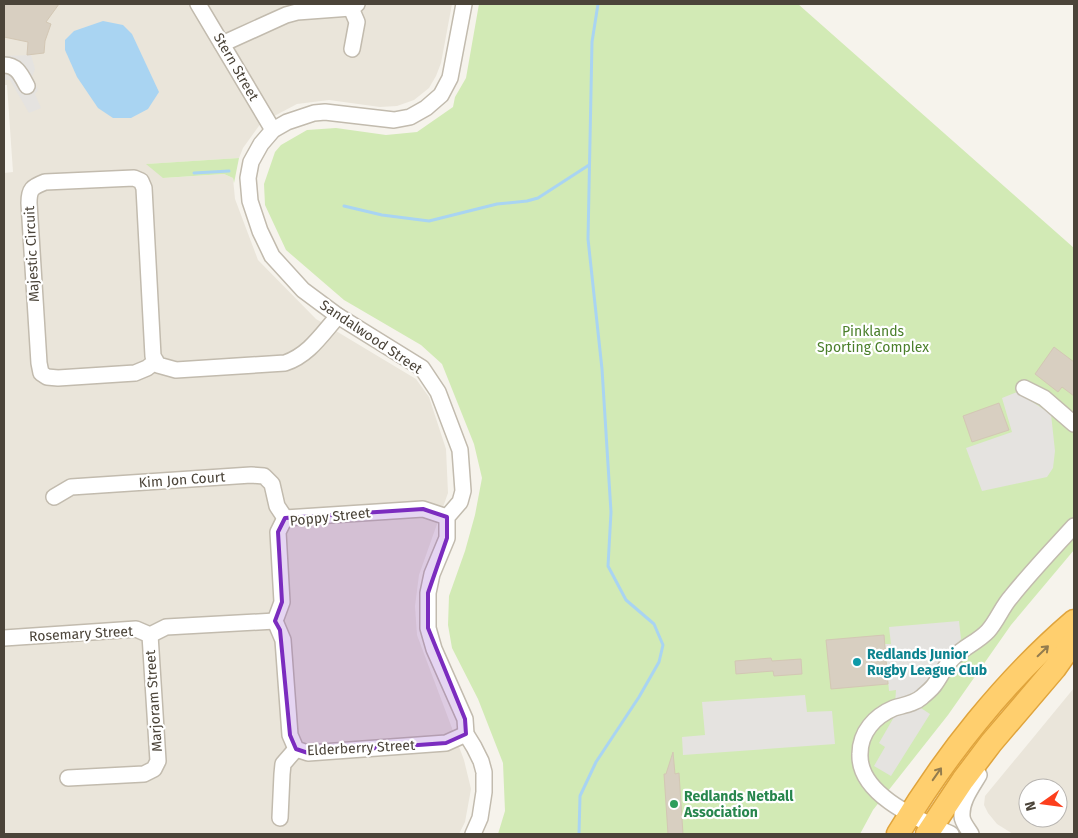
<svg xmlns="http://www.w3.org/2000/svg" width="1078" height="838" font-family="'Fira Sans',sans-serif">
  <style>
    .residential { fill: #eae5da; fill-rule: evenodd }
    .green { fill: #d2eab5 }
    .parking { fill: #e5e3e0 }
    .water { fill: #a9d4f2 }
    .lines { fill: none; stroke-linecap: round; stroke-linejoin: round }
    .stream { stroke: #a9d4f2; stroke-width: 3 }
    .building { fill: #d8cfc1; stroke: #d3c7b4 }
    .minor-casing { stroke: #c2bbae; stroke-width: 18 }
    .highway-casing { stroke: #e0a43c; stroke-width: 25 }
    .minor { stroke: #fff; stroke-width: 15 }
    .highway { stroke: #ffcf6e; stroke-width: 22 }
    .oneway { stroke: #937c4e }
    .marked { fill: #7b2cbf; fill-opacity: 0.2; stroke: #7b2cbf; stroke-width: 4; stroke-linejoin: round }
    .culture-dot { fill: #0f9aa8; stroke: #fff; stroke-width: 2 }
    .leisure-dot { fill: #2e9e5b; stroke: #fff; stroke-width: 2 }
    .labels { text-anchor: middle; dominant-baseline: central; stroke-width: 4.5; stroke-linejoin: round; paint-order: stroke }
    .street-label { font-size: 14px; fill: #4b4439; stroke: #fff }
    .park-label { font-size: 14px; fill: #4a7f2a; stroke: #fff }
    .culture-label { font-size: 14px; font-weight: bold; fill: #0d838f; stroke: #fff; text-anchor: start }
    .leisure-label { font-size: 14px; font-weight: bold; fill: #27864d; stroke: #fff; text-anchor: start }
  </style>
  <rect width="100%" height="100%" fill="#f6f3ec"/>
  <g class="residential">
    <path d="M4,4H452L441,63L436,76L429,88L414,100L397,106L380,107L329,100L297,104L261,123L243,148L239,158L147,164L164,178L224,174L233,178L235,199L258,260L316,319L416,379L429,397L446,449L448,493L419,575L415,606L417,635L464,760L471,789L465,822L459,834H4V173L13,172L7,85H4Z"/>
    <path d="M1074,688V834H1013L997,824L988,813L984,805L985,796ZM1028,788H1058V818H1028Z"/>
  </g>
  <g class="green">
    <path d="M479,4H798L1074,248V550L1011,625L948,715L873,810L860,834H498L505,811L503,763L478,699L452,648L448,625L449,596L465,551L475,515L482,478L474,444L442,364L421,345L344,300L286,250L265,205L264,184L275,152L281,145L307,130L336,128L386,135L417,132L453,107L455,97L466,78Z"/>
    <path d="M239,158L234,183L233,178L224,174L163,178L146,164Z"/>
  </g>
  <g class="parking">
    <path d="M31,55L35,69L32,77L38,90L35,94L41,108L29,113L10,80H4V56Z"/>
    <path d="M1017,392L1051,414L1055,451L1053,468L1047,477L982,491L966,448L1012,432L1002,398Z"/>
    <path d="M959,621L961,639L921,691V708L930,714L891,776L874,766L885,747L879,743L894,717L896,690L889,691L885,644H891L889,627Z"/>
    <path d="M805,695L807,712L832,711L835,744L683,755L682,737L705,735L702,702Z"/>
  </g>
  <path class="water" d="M103,21L123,25L132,34L159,92L148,109L131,118H113L98,108L77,77L65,50V40L74,31Z"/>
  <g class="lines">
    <g class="stream">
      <path d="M194,173L229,171"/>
      <path d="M344,206L382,215L429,221L497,204L527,201L538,198L589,165"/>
      <path d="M579,834L580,796L596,762L639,697L659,662L663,645L654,624L626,600L608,566L611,512L602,369L588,239L592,42L598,4"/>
    </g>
  </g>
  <g class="building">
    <path d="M4,4H59L46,22L51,24L45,41L44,53L27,55L28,42L4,37Z"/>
    <path d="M1054,347L1074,362V396L1062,387L1058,392L1035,374Z"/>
    <path d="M999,403L1009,430L972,442L963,416Z"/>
    <path d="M884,635L888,684L831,689L826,640Z"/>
    <path d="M771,658L772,661L801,659L802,674L774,676L773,671L736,674L735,661Z"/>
    <path d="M673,752L675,774L679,773L683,834H668L664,774H666Z"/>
  </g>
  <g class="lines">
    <defs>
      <g id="minor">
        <path d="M198,4L273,130"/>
        <path d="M464,4L450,78L441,95L426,108L410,117L394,120L325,112L314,113L287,122L273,130L261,144L251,162L248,178L250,201L260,231L272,256L303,290L338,316L422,368L438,392L460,450L463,491L460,502L447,517V538L432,574L428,593V628L434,649L465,719L466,734L474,747L481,761L484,772V792L480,818L473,834"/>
        <path d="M351,8L357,22L352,49"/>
        <path d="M222,44L286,15L297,12L351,8L357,4"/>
        <path d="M4,65C17,65 21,75 27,86"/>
        <path d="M156,361L147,368L135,373L58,378L47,377L41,373L39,363L29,203C29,189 32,187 45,182L134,178L141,181L144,188L153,356L158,365L176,370L285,363C309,355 322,334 338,316"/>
        <path d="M1024,388L1044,398L1074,424"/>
        <path d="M54,497L71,487L251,475L264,476L272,484L277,506L285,518"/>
        <path d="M275,621L283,640L290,735L296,749L308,753L446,743L466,734"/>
        <path d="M275,621L282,602L278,532L285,518L423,509L447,517"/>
        <path d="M4,638L136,629L150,635L166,627L275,621"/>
        <path d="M68,778L144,774L154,769L158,761L150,635"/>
        <path d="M280,818L282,774L283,764L296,749"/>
        <path d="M951,834C920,820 858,795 860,754C860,732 875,716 894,708C904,705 914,704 922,697C926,693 932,689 935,684C941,676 945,666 952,659C963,647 978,642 988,631C997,621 1002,607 1011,597C1031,572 1053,549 1074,526"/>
        <path d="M971,834C968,829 962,822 962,816C961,801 972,787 979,775"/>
      </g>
      <g id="highway">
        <path d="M898,834C944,757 1005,680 1074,621"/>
        <path d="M927,834L963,780L991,743L1055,668L1074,641"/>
      </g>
    </defs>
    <use href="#minor" class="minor-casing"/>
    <use href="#highway" class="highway-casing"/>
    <use href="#minor" class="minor"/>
    <use href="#highway" class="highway"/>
  </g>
  <defs><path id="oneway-shaft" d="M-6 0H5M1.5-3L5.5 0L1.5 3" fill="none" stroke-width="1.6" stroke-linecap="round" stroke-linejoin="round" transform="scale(1.25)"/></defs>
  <g class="oneway">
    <use href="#oneway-shaft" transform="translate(1043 651) rotate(-44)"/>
    <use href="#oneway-shaft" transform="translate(937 774) rotate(-55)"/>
  </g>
  <path class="marked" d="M423,509L447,517V538L428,593V628L465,719L466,734L446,743L308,753L296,749L290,735L280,630L275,621L282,602L278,532L285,518Z"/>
  <circle class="culture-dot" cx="857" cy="662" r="5"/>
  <circle class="leisure-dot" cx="674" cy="804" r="5"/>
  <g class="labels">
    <g class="street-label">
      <text transform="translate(236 67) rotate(60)">Stern Street</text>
      <text transform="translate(32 254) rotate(-93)">Majestic Circuit</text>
      <text transform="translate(371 337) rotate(34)">Sandalwood Street</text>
      <text transform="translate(182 480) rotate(-4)">Kim Jon Court</text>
      <text transform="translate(330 517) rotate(-6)">Poppy Street</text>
      <text transform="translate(81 634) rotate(-3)">Rosemary Street</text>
      <text transform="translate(154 701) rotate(-94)">Marjoram Street</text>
      <text transform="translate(361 748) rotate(-3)">Elderberry Street</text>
    </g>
    <g class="park-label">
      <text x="873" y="331">Pinklands<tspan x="873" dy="16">Sporting Complex</tspan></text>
    </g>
    <g class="culture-label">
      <text x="867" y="654">Redlands Junior<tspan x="867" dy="16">Rugby League Club</tspan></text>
    </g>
    <g class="leisure-label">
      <text x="684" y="796">Redlands Netball<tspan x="684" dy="16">Association</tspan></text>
    </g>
  </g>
  <rect width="1078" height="838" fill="none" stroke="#4b4439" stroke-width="10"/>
  <g transform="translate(1043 803) rotate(256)"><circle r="24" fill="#ffffff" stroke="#b7b4b0"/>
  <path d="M0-4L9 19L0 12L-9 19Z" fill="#fc3f1d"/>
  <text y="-8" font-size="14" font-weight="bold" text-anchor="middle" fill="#4b4439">N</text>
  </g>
</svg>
